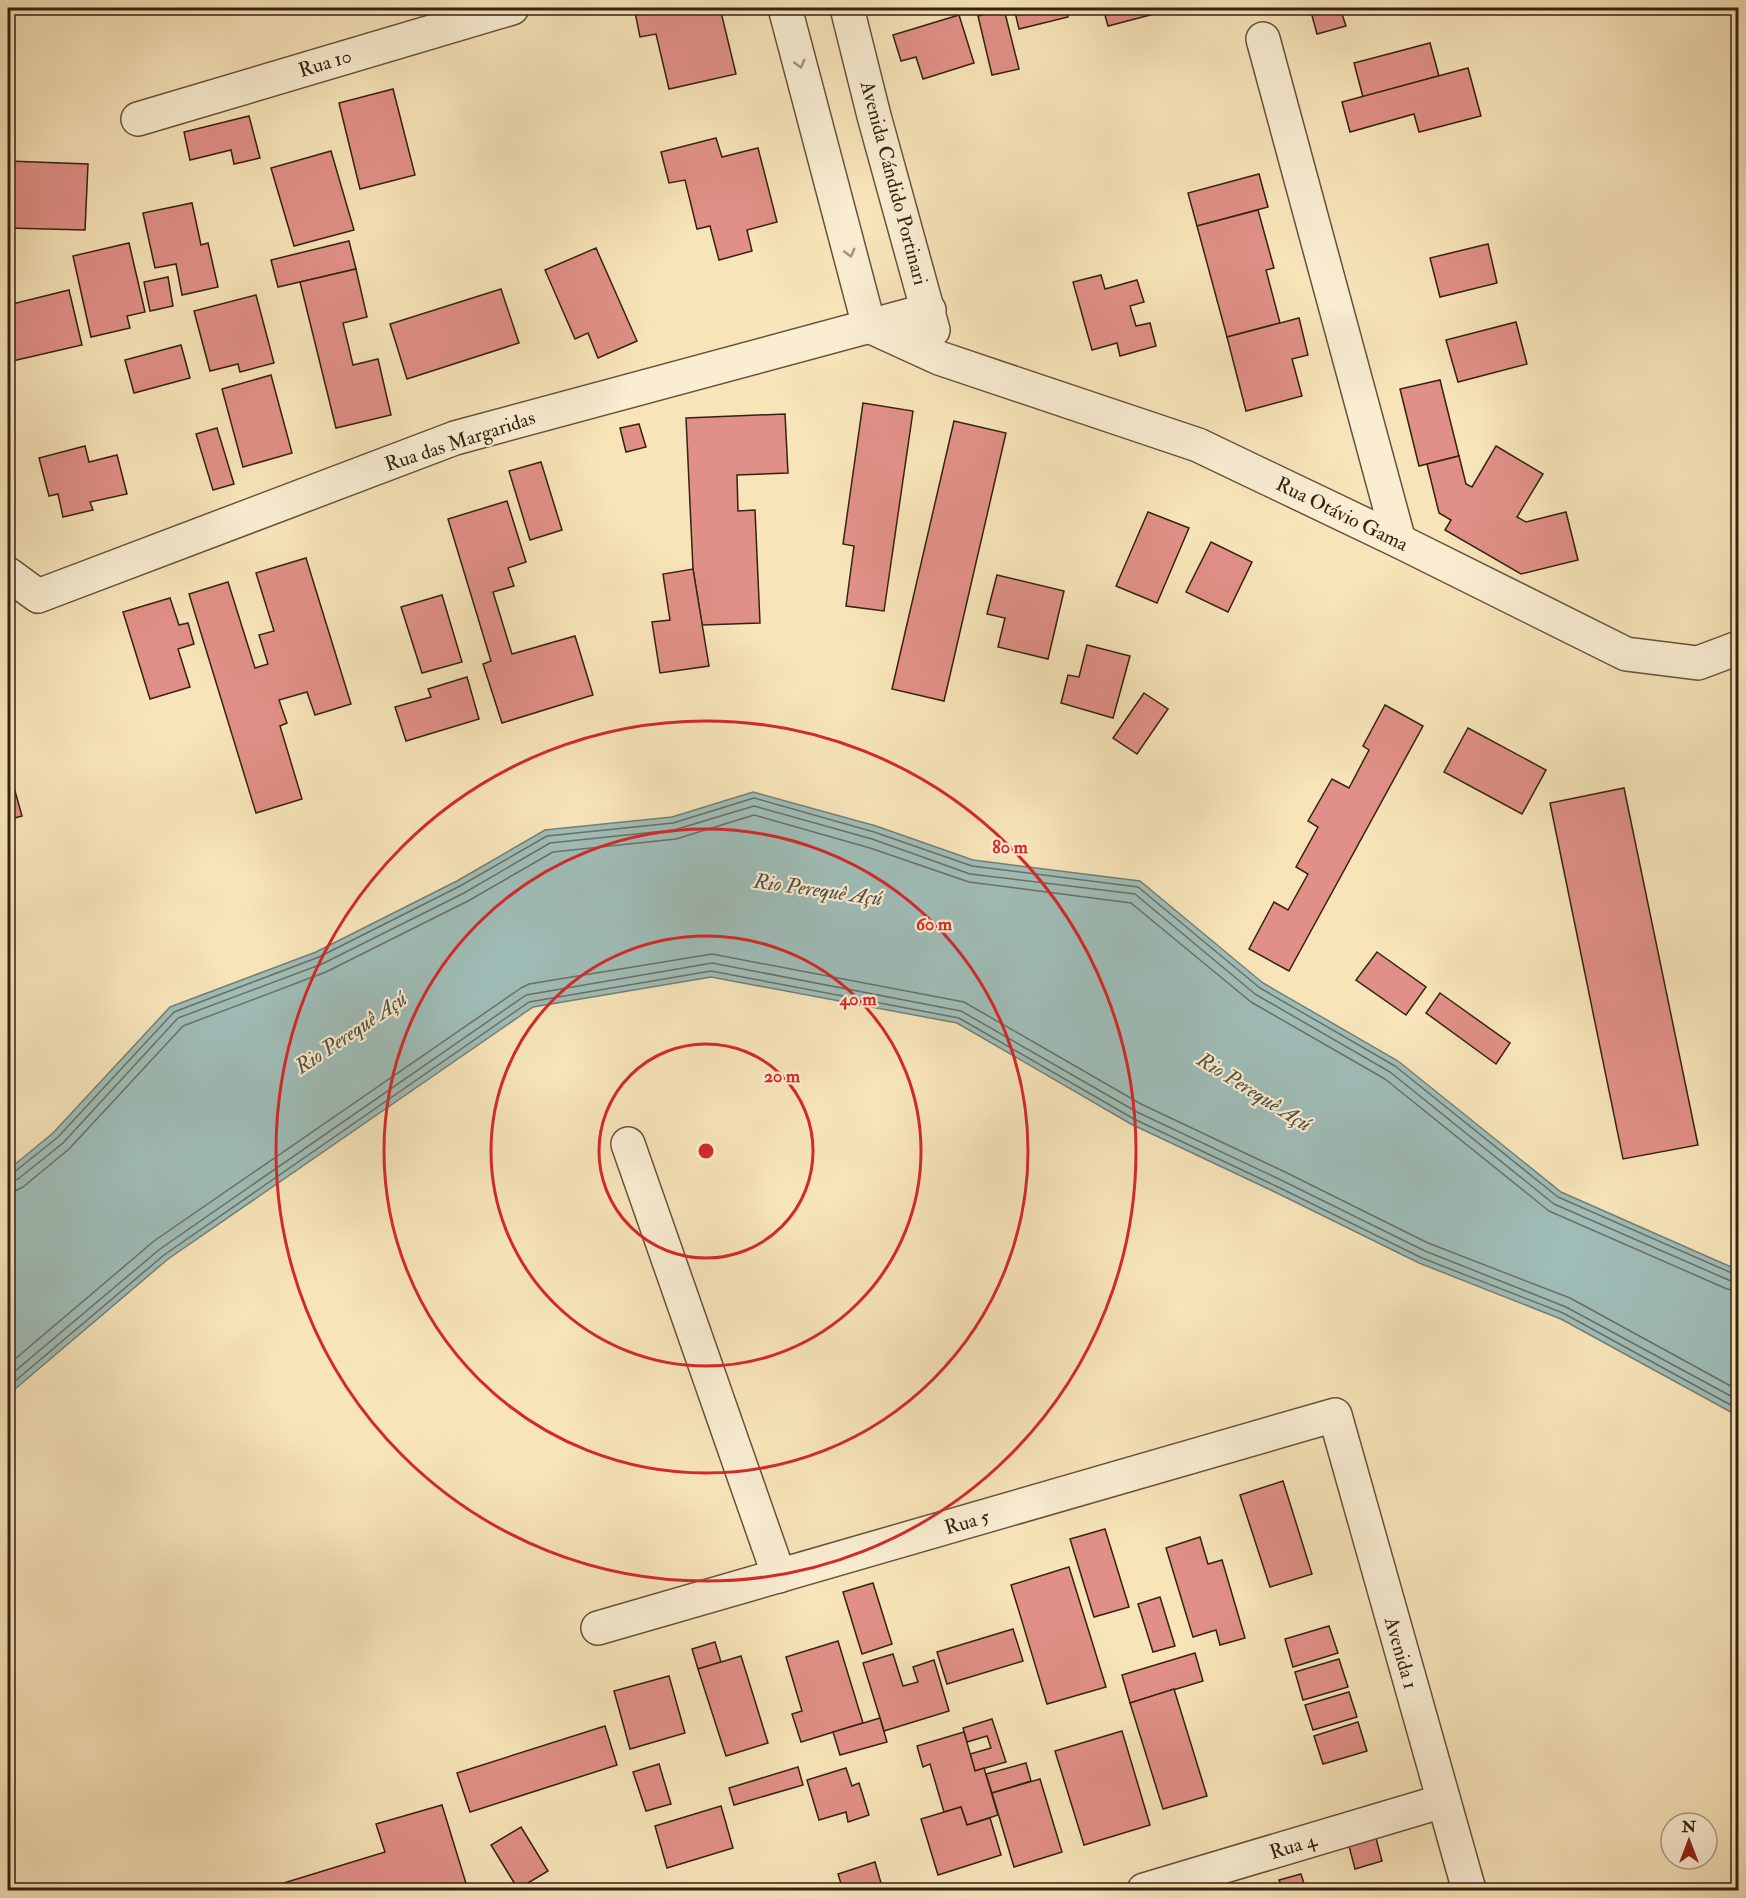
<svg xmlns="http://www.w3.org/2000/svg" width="1746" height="1898" font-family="'IM FELL Double Pica',serif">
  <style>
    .water { fill: #9fbdb8; stroke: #757f75; stroke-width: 1.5 }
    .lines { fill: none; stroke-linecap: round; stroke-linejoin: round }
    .shore { stroke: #6a7064; stroke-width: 1.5 }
    .building { fill: #e19087; stroke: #352211; stroke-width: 1.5 }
    .minor-casing { stroke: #66523b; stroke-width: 36 }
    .minor { stroke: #faedd2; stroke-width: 33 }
    .oneway { stroke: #a1927b }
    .ring { fill: none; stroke: #d62828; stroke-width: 3 }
    .labels { text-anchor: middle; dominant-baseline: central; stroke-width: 4.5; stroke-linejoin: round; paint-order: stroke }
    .street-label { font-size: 20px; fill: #352211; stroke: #faedd2 }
    .water-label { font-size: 21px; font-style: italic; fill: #555043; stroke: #faedd2 }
    .centre { fill: #d62828; stroke: #faedd2; stroke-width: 3 }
    .ring-label { font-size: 18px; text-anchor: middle; font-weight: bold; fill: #d62828; stroke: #faedd2; stroke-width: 4.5; stroke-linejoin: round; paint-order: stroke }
  </style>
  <rect width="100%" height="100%" fill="#f7e4b9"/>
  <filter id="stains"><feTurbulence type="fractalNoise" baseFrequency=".00333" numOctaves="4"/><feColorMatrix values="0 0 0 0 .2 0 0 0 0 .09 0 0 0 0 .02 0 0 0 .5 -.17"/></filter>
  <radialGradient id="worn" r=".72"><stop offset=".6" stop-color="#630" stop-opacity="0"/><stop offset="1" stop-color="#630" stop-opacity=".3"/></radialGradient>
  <path class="water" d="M753,792L876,826L973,860L1140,881L1263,983L1398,1061L1561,1192L1738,1270V1416L1561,1319L1419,1263L1275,1192L1131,1124L957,1023L711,977L533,1007L168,1259L8,1395V1170L53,1133L170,1007L316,952L457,881L545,830L672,817Z"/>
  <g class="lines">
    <g class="shore">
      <path d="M8,1175L13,1173L58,1137L174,1012L319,957L460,886L547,836L673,823L754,798L874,832L972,866L1138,887L1260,988L1395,1066L1558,1197L1734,1274L1738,1275"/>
      <path d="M8,1182L18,1179L63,1143L178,1018L322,964L464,893L550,843L674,830L754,806L872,839L970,874L1135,894L1255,994L1390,1072L1554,1204L1731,1281L1738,1282"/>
      <path d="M8,1191H15L23,1187L69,1149L183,1026L326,972L468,901L553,852L676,839L754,815L870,848L969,882L1131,903L1251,1002L1385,1079L1549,1211L1727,1289L1738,1291"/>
      <path d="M8,1365L154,1241L521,988L529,984L712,954L964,1002L1141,1104L1285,1172L1428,1243L1570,1298L1738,1390"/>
      <path d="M8,1377L160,1249L526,995L712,963L961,1011L1137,1112L1281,1180L1425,1251L1566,1307L1738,1400"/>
      <path d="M8,1387L164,1255L529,1002L711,971L959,1018L1134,1119L1278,1187L1422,1258L1563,1313L1738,1409"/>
    </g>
  </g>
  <g class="building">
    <path d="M654,8H720L736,74L669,89L656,34L640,37L635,12Z"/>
    <path d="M904,8H927L906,13Z"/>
    <path d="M1014,8H1066L1068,17L1019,29Z"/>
    <path d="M1103,8H1177L1108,26Z"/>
    <path d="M1310,8H1340L1346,26L1317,34Z"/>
    <path d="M1004,9L1019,69L992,75L978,16Z"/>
    <path d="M959,15L974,63L923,79L916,57L901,61L893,35Z"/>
    <path d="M1430,43L1439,76L1363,97L1354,63Z"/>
    <path d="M1468,68L1481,116L1419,132L1414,114L1350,132L1342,102Z"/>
    <path d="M393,89L415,175L360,189L339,103Z"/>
    <path d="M249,116L260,158L234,164L231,150L190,160L184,132Z"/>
    <path d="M716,138L722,157L758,148L777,222L747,230L752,251L719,260L710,226L697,229L685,180L669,183L661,152Z"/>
    <path d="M331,151L354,230L294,246L271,168Z"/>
    <path d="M8,161L88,164L85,230L8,228Z"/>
    <path d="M1259,174L1268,207L1197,226L1188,193Z"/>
    <path d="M192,203L201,245L208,243L218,287L182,295L176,264L155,268L143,213Z"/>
    <path d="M1258,210L1274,268L1266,270L1280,323L1227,337L1197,226Z"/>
    <path d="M349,241L356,269L278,287L271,260Z"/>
    <path d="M129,243L145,312L127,316L130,328L91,337L73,256Z"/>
    <path d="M1488,244L1497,283L1440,297L1430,258Z"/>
    <path d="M596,248L637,341L598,358L588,333L575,339L545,270Z"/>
    <path d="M356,269L367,317L343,323L353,365L378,359L391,415L336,428L300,282Z"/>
    <path d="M1101,275L1105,289L1137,280L1144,302L1130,306L1136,326L1150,323L1156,346L1120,356L1117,343L1092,350L1073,282Z"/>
    <path d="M168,277L173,306L150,311L144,282Z"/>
    <path d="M501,289L519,343L407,379L390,324Z"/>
    <path d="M69,290L82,345L8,362V305Z"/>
    <path d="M256,295L274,363L240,372L238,364L210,371L194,311Z"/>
    <path d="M1299,318L1308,355L1292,359L1302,396L1246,411L1227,337Z"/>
    <path d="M1516,322L1527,364L1458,382L1446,340Z"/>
    <path d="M181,345L190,378L134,393L125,360Z"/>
    <path d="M271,375L292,453L243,467L222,389Z"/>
    <path d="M1440,380L1459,456L1419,466L1400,389Z"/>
    <path d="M863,403L913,411L884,611L846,606L854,546L843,544Z"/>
    <path d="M785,414L788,473L737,475L738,511L755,510L760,623L702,625L693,569L686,418Z"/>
    <path d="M954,421L1006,433L944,701L892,689Z"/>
    <path d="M639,424L646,447L626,452L620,428Z"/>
    <path d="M217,428L234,484L213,490L196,434Z"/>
    <path d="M85,446L89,462L117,455L127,494L90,502L93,510L63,517L58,494L49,496L39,458Z"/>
    <path d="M1496,446L1543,474L1517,517L1526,522L1566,512L1578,560L1521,574L1445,530L1451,520L1439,513L1427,464L1459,456L1466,484L1472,487Z"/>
    <path d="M541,462L562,530L530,540L509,471Z"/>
    <path d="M507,501L526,562L508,568L514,586L493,592L512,654L575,636L593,695L502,723L483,664L491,661L448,519Z"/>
    <path d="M1148,512L1189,528L1157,603L1116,586Z"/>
    <path d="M1211,542L1252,562L1228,612L1186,592Z"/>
    <path d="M306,558L351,704L315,715L307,692L279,700L287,723L280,726L302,799L256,813L189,594L228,582L255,668L268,664L259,635L274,631L256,573Z"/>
    <path d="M693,569L709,666L660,673L652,622L670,620L663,574Z"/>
    <path d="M997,575L1064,591L1048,659L998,647L1005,618L987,614Z"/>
    <path d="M442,595L462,662L422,673L401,607Z"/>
    <path d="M170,598L179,625L188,623L194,644L178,649L190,687L150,699L123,612Z"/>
    <path d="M1087,645L1130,656L1113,718L1061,703L1068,675L1079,677Z"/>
    <path d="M467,677L479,719L406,741L395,707L431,697L428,689Z"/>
    <path d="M1144,693L1168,709L1137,754L1113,738Z"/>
    <path d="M1385,705L1423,726L1289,971L1249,949L1274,902L1288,910L1308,874L1296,867L1318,827L1308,821L1332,779L1349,788L1369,750L1363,746Z"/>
    <path d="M1468,728L1546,770L1522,814L1444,772Z"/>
    <path d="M8,766L22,816L8,820Z"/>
    <path d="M1624,788L1698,1145L1623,1159L1550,803Z"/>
    <path d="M1377,952L1426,987L1406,1015L1356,980Z"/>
    <path d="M1440,993L1510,1043L1496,1064L1426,1013Z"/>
    <path d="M1283,1481L1312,1574L1270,1587L1240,1495Z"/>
    <path d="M1105,1529L1129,1607L1094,1617L1070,1539Z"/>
    <path d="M1200,1537L1208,1564L1222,1560L1245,1638L1220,1645L1216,1630L1193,1637L1166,1548Z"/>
    <path d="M1069,1567L1106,1687L1047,1704L1011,1585Z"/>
    <path d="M873,1583L892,1644L862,1654L843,1592Z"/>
    <path d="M1160,1597L1175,1646L1153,1652L1138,1604Z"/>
    <path d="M1329,1626L1338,1653L1293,1667L1285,1639Z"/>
    <path d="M1013,1629L1023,1661L947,1684L937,1652Z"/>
    <path d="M838,1641L863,1723L801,1742L792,1714L802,1711L786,1657Z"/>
    <path d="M715,1642L721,1662L698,1669L692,1649Z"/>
    <path d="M1195,1653L1203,1681L1130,1703L1122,1675Z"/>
    <path d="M893,1654L903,1686L918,1682L913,1667L934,1660L949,1711L884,1731L863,1663Z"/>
    <path d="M741,1656L768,1743L726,1756L698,1669Z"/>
    <path d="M1339,1659L1348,1687L1303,1700L1295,1672Z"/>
    <path d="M669,1676L685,1733L630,1749L614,1691Z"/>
    <path d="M1174,1689L1207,1796L1163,1809L1130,1703Z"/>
    <path d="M1349,1692L1357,1717L1313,1730L1305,1705Z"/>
    <path d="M880,1718L887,1742L840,1755L833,1732Z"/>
    <path d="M992,1719L1006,1762L975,1771L970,1754L991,1748L987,1736L967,1742L963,1728Z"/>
    <path d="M1358,1722L1367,1751L1323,1764L1314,1736Z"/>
    <path d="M605,1726L617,1765L470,1812L457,1773Z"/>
    <path d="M1122,1731L1150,1825L1084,1845L1055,1751Z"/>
    <path d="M964,1732L975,1771L984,1768L998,1815L967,1825L961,1807L944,1812L930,1764L923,1767L917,1746Z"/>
    <path d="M1026,1763L1031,1781L992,1793L986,1774Z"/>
    <path d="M659,1764L671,1804L646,1811L633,1772Z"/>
    <path d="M798,1767L803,1785L734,1805L729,1788Z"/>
    <path d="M846,1768L852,1786L859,1783L869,1815L848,1822L846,1812L819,1820L807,1780Z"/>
    <path d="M1040,1779L1062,1852L1014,1867L992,1793Z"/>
    <path d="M442,1805L468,1890H261L385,1852L376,1824Z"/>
    <path d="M721,1806L733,1848L667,1868L655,1826Z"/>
    <path d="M961,1807L967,1825L990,1818L1001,1855L938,1875L921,1819Z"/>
    <path d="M521,1827L548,1871L518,1889L491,1845Z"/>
    <path d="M1376,1838L1382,1861L1355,1869L1349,1846Z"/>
    <path d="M875,1862L883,1890H843L838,1874Z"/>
    <path d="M1301,1874L1306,1890H1273L1282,1888L1279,1880Z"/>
  </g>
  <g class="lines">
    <defs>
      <g id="minor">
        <path d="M785,8L869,326L939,358L1198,445L1399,541L1626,654L1698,663L1738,648"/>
        <path d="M847,8L874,116L933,330"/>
        <path d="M1263,39L1399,541"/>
        <path d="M138,119L512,8"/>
        <path d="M8,574L38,596L455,438L929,310"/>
        <path d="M628,1144L779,1576"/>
        <path d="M598,1628L1335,1415L1469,1890"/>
        <path d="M1144,1890L1443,1801"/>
      </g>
    </defs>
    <use href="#minor" class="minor-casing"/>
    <use href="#minor" class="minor"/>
  </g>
  <defs><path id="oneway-chevron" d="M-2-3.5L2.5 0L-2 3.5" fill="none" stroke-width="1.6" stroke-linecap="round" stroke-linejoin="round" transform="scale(1.5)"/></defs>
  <g class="oneway">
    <use href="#oneway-chevron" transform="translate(800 64) rotate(75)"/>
    <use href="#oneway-chevron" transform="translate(850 253) rotate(75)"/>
  </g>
  <g class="ring">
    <circle cx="706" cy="1151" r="107"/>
    <circle cx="706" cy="1151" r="215"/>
    <circle cx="706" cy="1151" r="322"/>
    <circle cx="706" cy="1151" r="430"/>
  </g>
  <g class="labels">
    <g class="street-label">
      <text transform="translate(325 63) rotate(-17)">Rua 10</text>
      <text transform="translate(894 183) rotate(75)">Avenida Cándido Portinari</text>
      <text transform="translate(460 441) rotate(-18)">Rua das Margaridas</text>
      <text transform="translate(1342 514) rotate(26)">Rua Otávio Gama</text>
      <text transform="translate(967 1522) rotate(-16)">Rua 5</text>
      <text transform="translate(1401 1653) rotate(74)">Avenida 1</text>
      <text transform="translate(1293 1846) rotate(-17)">Rua 4</text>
    </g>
    <g class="water-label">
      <text transform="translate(818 890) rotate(8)">Rio Perequê Açú</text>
      <text transform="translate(351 1033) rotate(-34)">Rio Perequê Açú</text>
      <text transform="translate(1254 1092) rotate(32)">Rio Perequê Açú</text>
    </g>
  </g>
  <circle cx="706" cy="1151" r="9" class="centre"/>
  <g class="ring-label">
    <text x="1010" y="853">80 m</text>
    <text x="934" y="930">60 m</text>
    <text x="858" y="1005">40 m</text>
    <text x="782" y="1082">20 m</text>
  </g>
  <rect width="1746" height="1898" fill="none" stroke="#f7e4b9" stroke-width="30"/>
  <rect x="9" y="9" width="1728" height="1880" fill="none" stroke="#352211" stroke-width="3"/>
  <rect x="15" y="15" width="1716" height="1868" fill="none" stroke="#352211" stroke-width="1.5"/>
  <g transform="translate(1689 1841)"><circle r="28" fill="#faedd2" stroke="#ab9c85" stroke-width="1.5"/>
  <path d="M0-4.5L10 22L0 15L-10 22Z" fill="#8f2418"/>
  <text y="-9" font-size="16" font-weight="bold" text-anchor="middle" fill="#352211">N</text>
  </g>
  <rect width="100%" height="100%" filter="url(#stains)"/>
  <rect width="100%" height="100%" fill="url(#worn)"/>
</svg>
